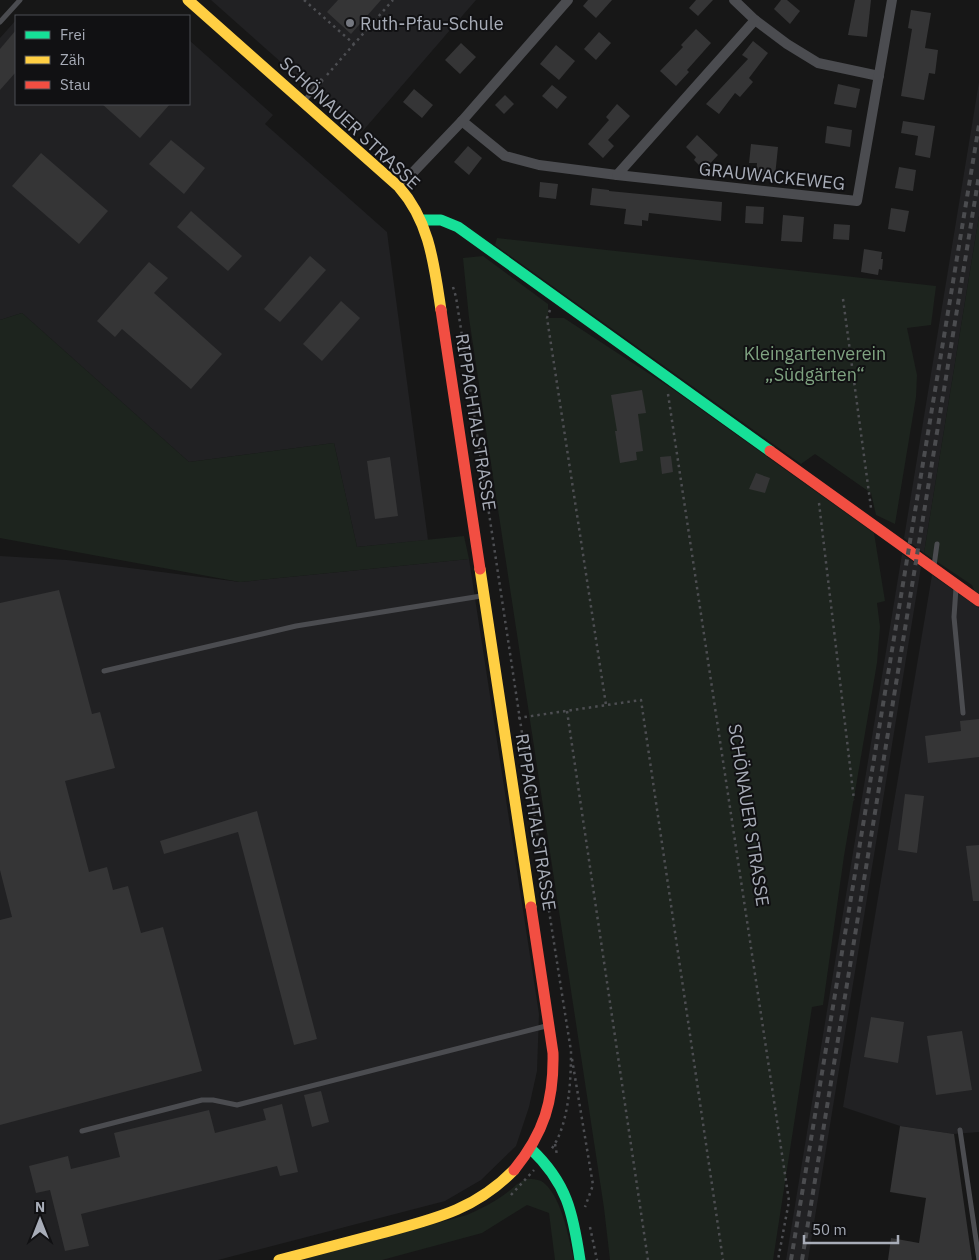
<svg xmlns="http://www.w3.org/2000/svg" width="979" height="1260" font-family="'IBM Plex Sans',sans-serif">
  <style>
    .built { fill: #212123 }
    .green { fill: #1d241e }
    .building { fill: #353536 }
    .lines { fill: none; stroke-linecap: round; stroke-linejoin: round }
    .path { stroke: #4d4e52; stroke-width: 2.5; stroke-dasharray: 2.5 4; stroke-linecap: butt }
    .lane { stroke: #4b4c50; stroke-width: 5 }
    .street { stroke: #4b4c50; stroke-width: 10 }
    .fast { stroke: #16e098; stroke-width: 11 }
    .slow { stroke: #ffcf43; stroke-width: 11 }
    .jam { stroke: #f24e42; stroke-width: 11 }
    .rail { stroke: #4b4c4f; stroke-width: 4; stroke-dasharray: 6 5; stroke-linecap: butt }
    .poi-dot { fill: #757880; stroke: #111113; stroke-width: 2 }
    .labels { text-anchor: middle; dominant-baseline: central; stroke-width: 4; stroke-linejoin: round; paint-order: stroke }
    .poi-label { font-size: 18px; fill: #a8adb8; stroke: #111113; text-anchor: start }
    .street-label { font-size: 18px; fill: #a8adb8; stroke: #111113 }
    .park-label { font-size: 18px; fill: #7fa381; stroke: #111113 }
  </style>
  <rect width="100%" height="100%" fill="#171717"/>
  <g class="built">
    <path d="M211,0H476L361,133Z"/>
    <path d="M16,20V104H189V40L273,115L265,124L387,232L428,540L357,547L334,443L189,462L22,313L0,320V38Z"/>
    <path d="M979,82V216L924,553L904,538Z"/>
    <path d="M902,554L921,567L808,1260H786Z"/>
    <path d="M0,556L67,560L240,582L469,559L539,1014L537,1071L529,1107L516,1146L481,1180L445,1201L218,1260H0Z"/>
    <path d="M932,575L979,608V1132L954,1134L900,1126L843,1107Z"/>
  </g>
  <g class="green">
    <path d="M979,216V602L972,585L924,553Z"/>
    <path d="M497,238L936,286L931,325L907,328L917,375L916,397L895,524L876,515L871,493L815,454L801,464L495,245Z"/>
    <path d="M483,256L548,304V318H564L671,388L874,533L885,601L877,603L880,627L877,663L844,856L823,1005L812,1007L773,1260H610L604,1208L469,318L463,258Z"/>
    <path d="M22,313L189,462L334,443L357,547L464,536L469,559L240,582L0,538V320Z"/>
    <path d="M527,1179C534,1179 540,1179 545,1184C562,1199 569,1239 574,1260H555L549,1213L527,1205L482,1233L382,1260H301L467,1215C480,1209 493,1203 505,1194C514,1188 516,1183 527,1179Z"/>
  </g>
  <g class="building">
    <path d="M338,0H381L351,34L327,12Z"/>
    <path d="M588,0H612L596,18L583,6Z"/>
    <path d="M696,0H713L698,16L689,8Z"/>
    <path d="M781,0H787L800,11L790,24L774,9Z"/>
    <path d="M855,0H871L867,37L848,35Z"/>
    <path d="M911,10L931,13L925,48L938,50L935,74L929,73L924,100L901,96L912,29L908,28Z"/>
    <path d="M696,29L711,43L687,70L689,72L676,86L660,71L683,47L681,45Z"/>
    <path d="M16,30V72L0,90V49Z"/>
    <path d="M599,32L611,43L596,60L584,49Z"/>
    <path d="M753,41L768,53L749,78L753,82L740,97L735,93L719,114L706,104L748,59L742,55Z"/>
    <path d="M461,43L476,57L460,74L445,60Z"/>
    <path d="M556,45L575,61L559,80L540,64Z"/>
    <path d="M838,84L860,89L856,108L834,104Z"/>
    <path d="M552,85L567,97L557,109L542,96Z"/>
    <path d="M414,89L433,105L422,118L403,102Z"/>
    <path d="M505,95L514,104L504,114L495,105Z"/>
    <path d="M102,104H170L140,138Z"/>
    <path d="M617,104L630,116L608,140L614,146L603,158L588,144L609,120L606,117Z"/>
    <path d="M903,121L935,126L930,158L915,155L918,136L901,133Z"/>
    <path d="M827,126L852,130L850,147L825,143Z"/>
    <path d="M697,135L718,155L704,170L694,160L696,157L686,147Z"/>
    <path d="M171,140L205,168L184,194L149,164Z"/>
    <path d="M751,144L778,147L775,176L756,174L757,163H749Z"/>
    <path d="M468,146L482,158L469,175L454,162Z"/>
    <path d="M41,153L108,211L79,244L12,186Z"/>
    <path d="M899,167L916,170L913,191L895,188Z"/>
    <path d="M540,182L558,184L556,199L539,197Z"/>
    <path d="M592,188L609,190V191L722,202L721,221L649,213L648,221L642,220V226L624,224L626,209L590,205Z"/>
    <path d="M746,206L764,207L763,224L745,223Z"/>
    <path d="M891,208L909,211L905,232L888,229Z"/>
    <path d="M191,211L242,256L228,271L177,227Z"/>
    <path d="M783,215L804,217L802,242L781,241Z"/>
    <path d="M834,224L850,225L849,240L833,239Z"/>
    <path d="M864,249L882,252L881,259H883L882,270L879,269L878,275L861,272Z"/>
    <path d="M310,256L326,270L280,322L264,309Z"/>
    <path d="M149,262L168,278L154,293L222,354L191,389L122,329L115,337L97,321Z"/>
    <path d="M341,301L360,318L322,361L303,344Z"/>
    <path d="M642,390L646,413L638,414L643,451L636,452L637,460L620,463L615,431H617L611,395Z"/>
    <path d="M671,456L673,472L662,474L660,457Z"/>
    <path d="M390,457L398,516L375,519L367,461Z"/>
    <path d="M756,473L770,478L765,493L749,489Z"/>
    <path d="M59,590L92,714L100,712L115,768L65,781L89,872L107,867L113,890L128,886L141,933L163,927L202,1071L0,1125V920L12,917L0,870V603Z"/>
    <path d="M979,719V757L928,763L925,736L961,731L960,721Z"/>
    <path d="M905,794L924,796L917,853L898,850Z"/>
    <path d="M257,811L317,1039L294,1045L238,832L164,854L160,841Z"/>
    <path d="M979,845V901H973L966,846Z"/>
    <path d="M871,1017L904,1022L898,1063L864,1057Z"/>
    <path d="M962,1031L972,1090L936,1095L927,1036Z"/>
    <path d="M321,1091L329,1122L312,1127L304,1095Z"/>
    <path d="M282,1104L298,1172L280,1176L277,1166L81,1214L89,1246L65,1251L50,1190L36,1193L29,1166L68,1156L71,1169L120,1157L114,1133L209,1110L215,1133L266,1120L263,1109Z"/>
    <path d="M900,1126L954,1134L972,1260H888L891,1238L919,1243L926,1198L890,1192Z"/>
  </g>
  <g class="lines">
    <g class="path">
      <path d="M304,0L354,44L393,0"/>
      <path d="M327,75L354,44"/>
      <path d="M453,287L456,297C495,548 531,800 571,1051C571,1081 569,1127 550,1151"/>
      <path d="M843,299L871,508"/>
      <path d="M550,310L547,318L606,705"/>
      <path d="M668,394L789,1201L778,1260"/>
      <path d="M819,503L854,800"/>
      <path d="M567,711L648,1260"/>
      <path d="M518,718L641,700L723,1260"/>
      <path d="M572,1059L593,1185L585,1207"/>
      <path d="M555,1144L557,1155"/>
      <path d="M511,1195L534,1170"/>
      <path d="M590,1227L597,1260"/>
    </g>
    <g class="lane">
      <path d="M0,22L20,0"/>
      <path d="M305,100L321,81"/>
      <path d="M934,566L937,544"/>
      <path d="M956,588L954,617L963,713"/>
      <path d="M104,671L296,626L481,596"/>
      <path d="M960,1130L979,1260"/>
      <path d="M82,1131L202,1100H213L237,1105L546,1026"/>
    </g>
    <g class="street">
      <path d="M734,0L755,20L787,44L818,63L879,76"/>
      <path d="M462,121L505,156L539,165L617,175L857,201L892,0"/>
      <path d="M617,175L755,20"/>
      <path d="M399,187L462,121L568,0"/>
    </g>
    <g class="fast">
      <path d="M422,220H441L458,227L770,451"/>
      <path d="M531,1149C567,1183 573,1213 580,1260"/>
    </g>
    <g class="slow">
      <path d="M188,0L399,187C430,222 434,265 441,310"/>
      <path d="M480,569L531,907"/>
      <path d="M279,1260C313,1251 348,1242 382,1233C434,1219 475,1210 514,1170"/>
    </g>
    <g class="jam">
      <path d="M441,310L480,569"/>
      <path d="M770,451L979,601"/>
      <path d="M514,1170C544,1133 554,1101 553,1053L531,907"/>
    </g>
    <g class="rail">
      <path d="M791,1260L979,125"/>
      <path d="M802,1260L979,175"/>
    </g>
  </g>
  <circle class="poi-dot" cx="350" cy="23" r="5"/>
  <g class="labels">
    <g class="poi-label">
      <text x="360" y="23">Ruth-Pfau-Schule</text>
    </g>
    <g class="street-label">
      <text transform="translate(350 123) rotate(43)">SCHÖNAUER STRASSE</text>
      <text transform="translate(772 176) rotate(6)">GRAUWACKEWEG</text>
      <text transform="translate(476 422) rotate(81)">RIPPACHTALSTRASSE</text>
      <text transform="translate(749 815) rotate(81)">SCHÖNAUER STRASSE</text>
      <text transform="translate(536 822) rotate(81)">RIPPACHTALSTRASSE</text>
    </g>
    <g class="park-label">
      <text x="815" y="353">Kleingartenverein<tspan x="815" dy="21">„Südgärten“</tspan></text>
    </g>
  </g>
  <rect x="15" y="15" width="175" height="90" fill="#111113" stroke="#4d4f55"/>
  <rect x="25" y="31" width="25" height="8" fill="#16e098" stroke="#4d4f55"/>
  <text x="60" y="40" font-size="15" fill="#a8adb8">Frei</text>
  <rect x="25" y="56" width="25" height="8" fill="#ffcf43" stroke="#4d4f55"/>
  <text x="60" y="65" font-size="15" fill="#a8adb8">Zäh</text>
  <rect x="25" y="81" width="25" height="8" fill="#f24e42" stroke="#4d4f55"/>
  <text x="60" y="90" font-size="15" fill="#a8adb8">Stau</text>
  <g transform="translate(40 1220)" stroke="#111113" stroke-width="4" paint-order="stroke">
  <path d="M0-4L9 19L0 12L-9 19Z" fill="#a8adb8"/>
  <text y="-8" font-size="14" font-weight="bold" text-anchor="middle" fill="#a8adb8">N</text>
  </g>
  <path d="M804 1235v8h94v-8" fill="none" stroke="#a8adb8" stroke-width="2.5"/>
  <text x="812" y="1235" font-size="15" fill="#a8adb8" stroke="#111113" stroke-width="4" paint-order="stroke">50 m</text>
</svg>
